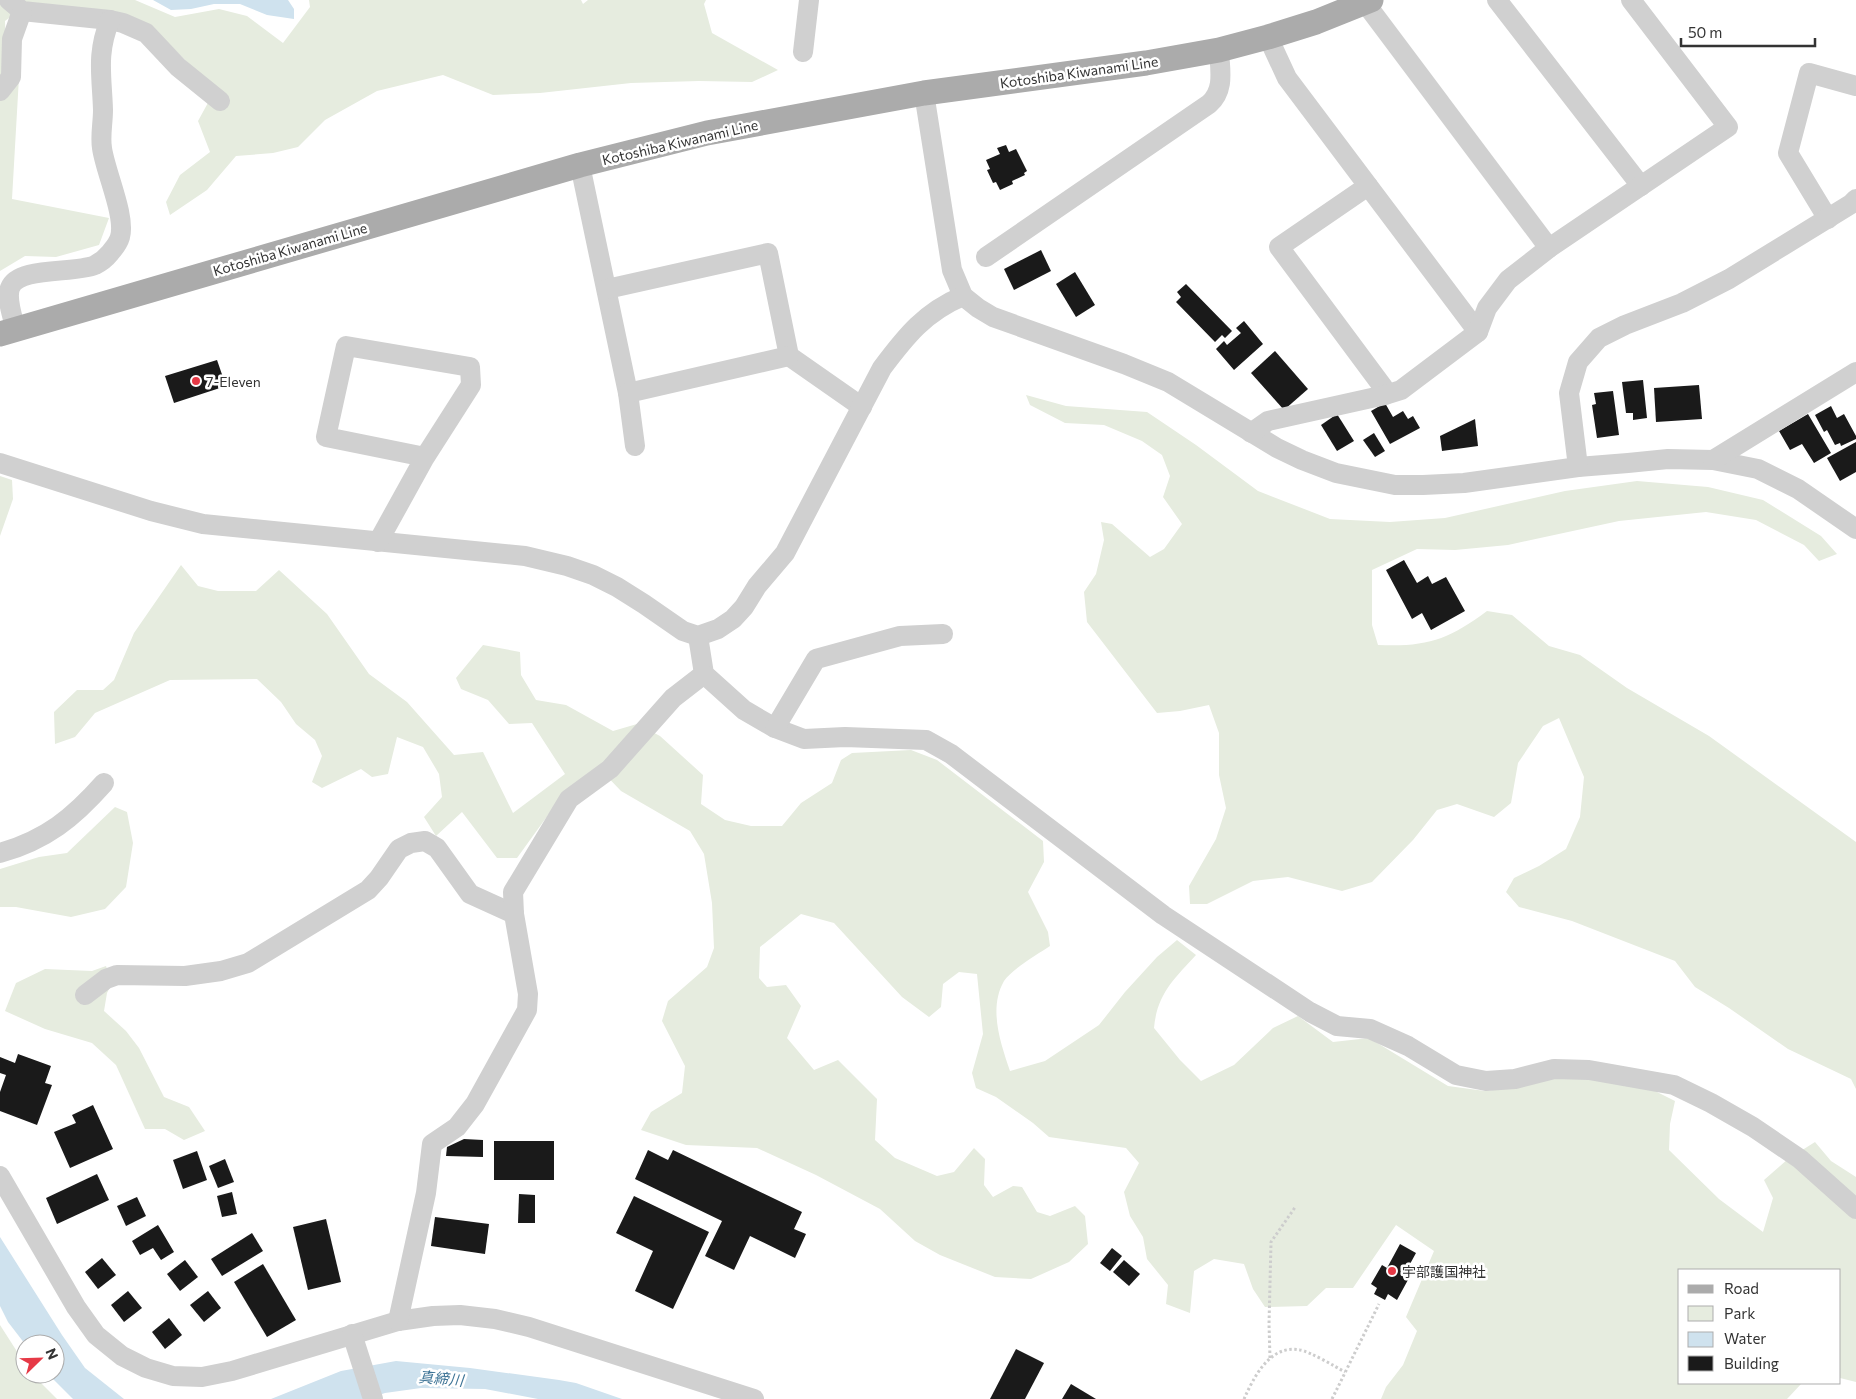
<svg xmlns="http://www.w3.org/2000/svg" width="1856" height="1399" font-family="Commissioner,'Noto Sans JP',sans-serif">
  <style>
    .green { fill: #e6ecdf }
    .water { fill: #cfe2ee }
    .building { fill: #1a1a1a }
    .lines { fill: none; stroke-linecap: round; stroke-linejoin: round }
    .path { stroke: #cdcdcd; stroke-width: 3; stroke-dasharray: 2.5 2.5; stroke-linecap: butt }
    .minor { stroke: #d0d0d0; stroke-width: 20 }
    .major { stroke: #ababab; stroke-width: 25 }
    .poi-dot { fill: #e63946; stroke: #fff; stroke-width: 2 }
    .labels { text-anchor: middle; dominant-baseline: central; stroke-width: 5; stroke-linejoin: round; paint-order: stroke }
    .street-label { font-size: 14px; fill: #333; stroke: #fff }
    .poi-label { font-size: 14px; fill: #333; stroke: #fff; text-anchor: start }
    .water-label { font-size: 15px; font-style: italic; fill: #3f7597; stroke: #fff }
  </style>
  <rect width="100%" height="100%" fill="#fff"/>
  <g class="green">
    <path d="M0,0H135L175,17L219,9L247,16L283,43L310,7L309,0H581L583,4L588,0H706L704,4L712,33L778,70L752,82L699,81L631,83L540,93L493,95L443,75L377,91L325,120L298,147L273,153L236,156L207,190L170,215L166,202L180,175L210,152L198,121L215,90L159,34L29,3L5,21L6,56L19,77L12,199L109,218L99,245L56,257L25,256L0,271Z"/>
    <path d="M1026,395L1066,406L1147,412L1196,445L1258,491L1330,519L1390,522L1445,518L1565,491L1637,481L1708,487L1763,500L1821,536L1837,554L1819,561L1804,545L1756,520L1706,512L1619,521L1508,545L1455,550L1417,549L1372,570V625L1378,645C1427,647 1448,640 1487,611L1512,615L1549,646L1580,655L1627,688L1709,736L1856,842V1089L1851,1079L1788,1049L1729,1008L1695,987L1675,961L1572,921L1519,907L1506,892L1514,878L1539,866L1566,849L1580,817L1584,777L1559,718L1543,726L1518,763L1511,803L1494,817L1457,804L1437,810L1413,840L1372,882L1342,891L1288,877L1253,881L1207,904H1190L1189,886L1216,839L1226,808L1219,775V733L1209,705L1180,711L1157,713L1087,622L1084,592L1096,574L1104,540L1101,522L1112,524L1150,557L1164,549L1182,524L1163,497L1170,476L1162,455L1142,441L1104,425L1065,423L1030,405Z"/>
    <path d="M0,476L12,480L13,499L0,536Z"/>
    <path d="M181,565L198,586L218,591H256L279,570L327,614L369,674L407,702L454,755L483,752L513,813L565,774L532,723L509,724L488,700L461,689L456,678L483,645L520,652L521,675L536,700L566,705L613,731L637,724L660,736L703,775L701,804L725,820L751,826H782L801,803L832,783L841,760L852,753L911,750L937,760L1043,841L1044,862L1028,892L1048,932L1050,946C1038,954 1012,969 1004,981C988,1009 1001,1044 1010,1071L1045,1061L1099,1025L1125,992L1157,957L1177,940L1196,955C1174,979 1157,994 1154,1028L1180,1060L1201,1081L1234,1065L1273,1028L1298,1016L1333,1042L1369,1038L1448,1086L1485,1091L1518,1087L1558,1077L1599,1078L1655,1091L1675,1101L1670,1124L1669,1150L1719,1199L1763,1232L1773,1198L1764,1180L1788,1159L1815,1142L1831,1161L1856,1177V1382L1840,1378V1270H1680V1383H1802L1787,1399H1381L1386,1387L1403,1365L1417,1331L1406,1317L1434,1251L1396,1225L1353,1288H1326L1307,1306L1265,1307L1253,1289L1244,1264L1214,1259L1194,1271L1190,1313L1166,1304L1168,1285L1147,1259L1143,1237L1130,1216L1124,1192L1139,1163L1126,1148L1049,1137L1033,1123L996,1097L976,1088L972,1073L983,1034L977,974L959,972L943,984L941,1007L929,1017L902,997L834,923L801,914L760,947L759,978L767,987L786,985L801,1006L787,1038L814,1070L838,1060L877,1099L875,1140L895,1158L937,1176L954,1172L974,1148L985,1159L984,1185L993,1197L1013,1186L1022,1187L1037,1212L1050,1216L1075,1206L1085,1216L1088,1244L1069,1262L1031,1279L995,1277L940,1255L915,1241L880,1209L816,1175L757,1148L686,1145L641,1130L651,1112L682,1093L685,1066L662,1021L668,1001L707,967L714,948L712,903L704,854L690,831L621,791L599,768L556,804L517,858H497L462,812L436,836L424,817L442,797L439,774L423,747L397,737L388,774L372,777L361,769L322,788L312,782L322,756L315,740L296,724L281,702L257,679L170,680L95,713L75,737L55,744L54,712L77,690H103L114,680L134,633Z"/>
    <path d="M115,807L127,812L133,843L126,887L105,909L71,917L16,907H0V869L39,857L67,853Z"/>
    <path d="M106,966L112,983L107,993L104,1011L126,1031L139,1048L164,1097L189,1107L205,1131L184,1140L165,1129H145L116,1065L92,1043L45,1029L5,1011L16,983L45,969L92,971Z"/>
    <path d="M0,1325L25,1364V1374H32L57,1399H0Z"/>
  </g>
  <g class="water">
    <path d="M153,0H288L294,9V19L267,15L240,4H214L191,9L171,10Z"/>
    <path d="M0,1237L62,1335L85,1368L124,1399H73L48,1374H55V1344H25L8,1322L0,1306Z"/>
    <path d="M396,1361L470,1368L559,1380L576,1383L622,1399H538L485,1389L421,1388L385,1393L367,1399H271L341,1371Z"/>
  </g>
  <g class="building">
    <path d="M1006,145L1009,152L1016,149L1027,171L1024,173L1025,175L1012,181L1013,184L1000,190L996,182L993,183L987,170L990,169L986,160L1000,154L997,148Z"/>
    <path d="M1041,250L1051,271L1014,290L1004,269Z"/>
    <path d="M1075,272L1095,305L1076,317L1056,284Z"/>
    <path d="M1186,284L1232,331L1225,338L1222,335L1215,342L1176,302L1181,297L1177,292Z"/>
    <path d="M1244,321L1263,344L1234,370L1216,349L1224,341L1227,345L1241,333L1236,328Z"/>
    <path d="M1275,351L1308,389L1284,410L1251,373Z"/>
    <path d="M217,360L226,386L174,403L165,376Z"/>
    <path d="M1643,380L1647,418L1633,420V413H1626L1622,382Z"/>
    <path d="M1699,385L1702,419L1656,422L1654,388Z"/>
    <path d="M1613,391L1619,435L1597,438L1592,405L1596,404L1594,393Z"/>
    <path d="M1385,403L1393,417L1403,411L1408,419L1413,416L1420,428L1390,444L1371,411Z"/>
    <path d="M1831,406L1837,418L1844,414L1856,436V439L1841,446L1840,443L1835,445L1827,430L1824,432L1815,415Z"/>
    <path d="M1337,414L1354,441L1337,451L1321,425Z"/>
    <path d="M1808,414L1831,453L1814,463L1802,444L1790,450L1779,431Z"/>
    <path d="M1475,419L1478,446L1442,451L1440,436Z"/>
    <path d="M1374,433L1385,451L1375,457L1363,440Z"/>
    <path d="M1856,442V472L1840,481L1827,458Z"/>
    <path d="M1404,560L1417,583L1428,576L1432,584L1446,577L1465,611L1431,630L1422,613L1412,619L1386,570Z"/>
    <path d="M18,1054L51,1066L45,1083L52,1085L37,1125L0,1111V1092L6,1075L0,1073V1057L15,1063Z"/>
    <path d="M93,1105L113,1149L70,1168L54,1132L76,1123L72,1115Z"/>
    <path d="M464,1139L483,1140V1157L446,1156L447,1147Z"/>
    <rect x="494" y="1141" width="60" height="39"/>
    <path d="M648,1150L668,1160L673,1150L802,1212L794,1229L806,1234L795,1258L750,1236L734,1270L705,1256L722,1221L635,1179Z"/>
    <path d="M197,1151L207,1180L183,1189L173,1160Z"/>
    <path d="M225,1159L234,1182L218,1188L209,1166Z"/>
    <path d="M97,1174L109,1200L57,1224L46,1198Z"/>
    <path d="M232,1192L237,1214L222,1217L217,1196Z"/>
    <path d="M519,1194L535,1195V1223H518Z"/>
    <path d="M634,1196L709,1232L673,1309L635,1291L653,1251L616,1233Z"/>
    <path d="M137,1197L146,1216L126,1226L117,1206Z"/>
    <path d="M435,1217L489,1224L485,1254L431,1246Z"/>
    <path d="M326,1219L341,1282L308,1290L293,1227Z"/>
    <path d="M158,1225L174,1252L161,1260L153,1248L140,1255L132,1241Z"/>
    <path d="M252,1233L263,1251L222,1276L211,1259Z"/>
    <path d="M1400,1244L1416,1253L1404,1275L1409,1278L1397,1300L1388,1294L1385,1300L1374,1294L1377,1288L1371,1284L1382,1265L1387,1268Z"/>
    <path d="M1112,1248L1122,1256L1110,1271L1100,1263Z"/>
    <path d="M102,1258L116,1275L98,1289L85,1272Z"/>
    <path d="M185,1260L198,1277L180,1291L167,1274Z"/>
    <path d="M1124,1260L1140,1274L1129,1286L1113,1272Z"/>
    <path d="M263,1264L296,1320L267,1337L234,1282Z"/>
    <path d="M128,1291L142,1308L124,1322L111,1305Z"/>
    <path d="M208,1291L221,1308L204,1322L190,1305Z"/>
    <path d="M169,1318L182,1335L165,1349L152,1332Z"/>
    <path d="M1016,1349L1044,1363L1025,1399H990Z"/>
    <path d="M1071,1384L1096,1399H1062Z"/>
  </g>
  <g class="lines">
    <g class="path">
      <path d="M1270,1358L1269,1324L1271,1242L1296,1206"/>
      <path d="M1244,1399C1254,1377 1270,1344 1300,1350C1309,1351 1336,1367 1345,1372"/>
      <path d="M1332,1399L1379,1304"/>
    </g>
    <g class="minor">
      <path d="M9,0L22,11L110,20L123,23L146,33L178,67L220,101"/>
      <path d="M1363,0L1549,248"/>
      <path d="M1497,0L1641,186"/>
      <path d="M1268,37L1287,78L1478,332"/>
      <path d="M803,52L809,0"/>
      <path d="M0,91L11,77L12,39L22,11"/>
      <path d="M924,93L952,270L963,296L978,308L993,317L1124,364L1168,382L1277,448L1302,460L1336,473L1395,485H1423L1464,483L1578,467L1628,463L1668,459L1713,460L1758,469L1798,489L1856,529"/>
      <path d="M580,165L628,393L635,446"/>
      <path d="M1368,186L1279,247L1383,387L1385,395"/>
      <path d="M1828,219L1788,153L1809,73L1856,86"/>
      <path d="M986,257L1209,104C1225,90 1220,70 1219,50"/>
      <path d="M607,289L768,253L789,356L862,407"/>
      <path d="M16,330C13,318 6,300 10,288C18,266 75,274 95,265C101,262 106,258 110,253C114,248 118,244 120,237C126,216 105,171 102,148C100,136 103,123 103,110C102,76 96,54 110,20"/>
      <path d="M628,393L789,356"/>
      <path d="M1251,433L1268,421L1385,395L1401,390L1478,332L1487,308L1508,280L1549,248L1728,127L1631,0"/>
      <path d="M1713,460L1856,372"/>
      <path d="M0,463L151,511L203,524L525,556L567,566L593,575L617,587L644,604L683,631L698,636L718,629L733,619L744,607L757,586L785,553L882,368C906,336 925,312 963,296"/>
      <path d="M1578,467L1569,393L1578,362L1599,338L1625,325L1682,303L1729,279L1851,204L1856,199"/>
      <path d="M378,542L425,457L471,385L470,367L346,346L326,437L425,457"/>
      <path d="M698,636L704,674L744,710L775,728L804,739L845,737L926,740L951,754L1163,915L1310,1012L1337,1026L1370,1029L1408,1046L1456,1075L1486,1081L1515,1079L1554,1069L1589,1070L1674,1085L1711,1103L1753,1127L1800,1159L1856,1209"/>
      <path d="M775,728L816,659L900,636L943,634"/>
      <path d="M0,853C46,840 73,818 104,783"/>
      <path d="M85,995L106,979L117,975L185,976L221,971L248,963L368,890L379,878L399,849L411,843L425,841L437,848L470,894L514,914"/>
      <path d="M0,1176L76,1307L96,1335L122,1356L146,1368L173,1376L202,1377L232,1371L398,1321L433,1316L460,1315L495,1319L529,1327L754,1399"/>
      <path d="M398,1321L426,1193L432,1144L457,1127L475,1104L527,1010L528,994L514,914L513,892L569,799L610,769L673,698L704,674"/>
      <path d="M352,1334L373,1399"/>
    </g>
    <path class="major" d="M0,334L580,165L707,133L924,93L1146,63L1219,50L1268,37L1316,22L1371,0"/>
  </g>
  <g class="poi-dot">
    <circle cx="196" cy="381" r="5"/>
    <circle cx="1392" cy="1271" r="5"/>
  </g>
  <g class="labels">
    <g class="street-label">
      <text transform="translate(1079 72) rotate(-8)">Kotoshiba Kiwanami Line</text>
      <text transform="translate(680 142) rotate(-13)">Kotoshiba Kiwanami Line</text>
      <text transform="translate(290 249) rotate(-16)">Kotoshiba Kiwanami Line</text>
    </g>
    <g class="poi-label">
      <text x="206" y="381">7-Eleven</text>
      <text x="1402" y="1271">宇部護国神社</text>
    </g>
    <g class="water-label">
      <text transform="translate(441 1378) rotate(5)">真締川</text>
    </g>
  </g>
  <rect x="1678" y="1269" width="162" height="115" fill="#ffffff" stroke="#adadad"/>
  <rect x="1688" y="1285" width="25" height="8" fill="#ababab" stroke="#adadad"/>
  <text x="1724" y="1294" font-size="15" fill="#333333">Road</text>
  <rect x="1688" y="1306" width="25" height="15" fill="#e6ecdf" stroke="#adadad"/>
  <text x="1724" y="1319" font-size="15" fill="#333333">Park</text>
  <rect x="1688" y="1332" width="25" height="15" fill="#cfe2ee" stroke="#adadad"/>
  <text x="1724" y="1344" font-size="15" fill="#333333">Water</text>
  <rect x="1688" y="1356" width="25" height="15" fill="#1a1a1a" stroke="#adadad"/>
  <text x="1724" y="1369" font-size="15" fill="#333333">Building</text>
  <g transform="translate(40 1359) rotate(67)"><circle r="24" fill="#ffffff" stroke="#adadad"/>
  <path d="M0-4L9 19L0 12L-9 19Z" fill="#e63946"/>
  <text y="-8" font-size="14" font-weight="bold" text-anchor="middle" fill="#333333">N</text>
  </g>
  <path d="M1681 38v8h134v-8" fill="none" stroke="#333333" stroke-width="2.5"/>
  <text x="1688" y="38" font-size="15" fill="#333333" stroke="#ffffff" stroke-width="4" paint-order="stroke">50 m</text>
</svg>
